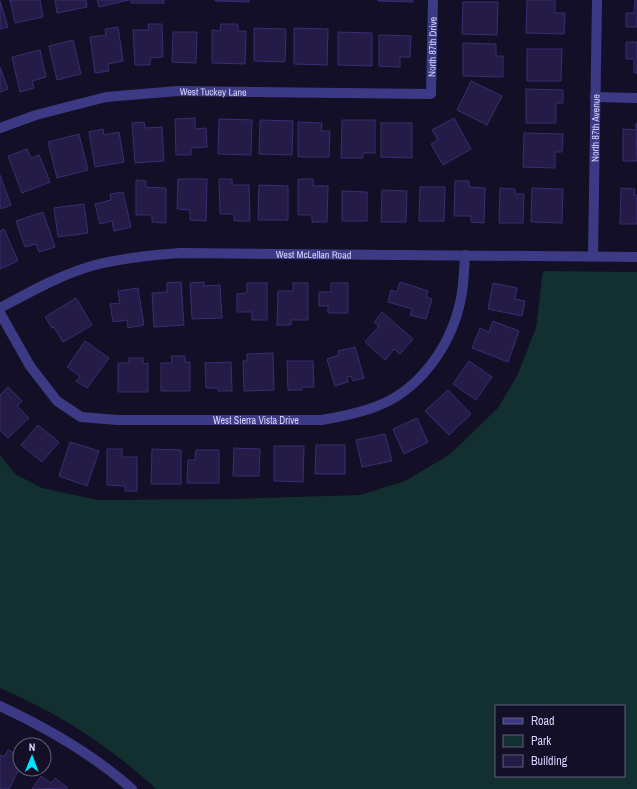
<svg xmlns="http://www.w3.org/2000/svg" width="637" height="789" font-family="'Archivo Narrow',sans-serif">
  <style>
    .green { fill: #12302f; fill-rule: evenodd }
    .building { fill: #241b47; stroke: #3b2d73 }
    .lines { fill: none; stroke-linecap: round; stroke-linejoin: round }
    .minor { stroke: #3d3a85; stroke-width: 10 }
    .labels { text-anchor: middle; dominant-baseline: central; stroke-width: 3; stroke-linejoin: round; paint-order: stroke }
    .street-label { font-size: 10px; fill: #d9d4ff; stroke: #130f26 }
  </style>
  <rect width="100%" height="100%" fill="#130f26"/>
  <path class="green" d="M543,271L637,272V789H156C110,746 58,713 0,688V455L15,474L42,488L98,500L233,499L360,495L405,481L449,455L498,408L517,376L536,328ZM496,706H624V776H496Z"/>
  <g class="building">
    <path d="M10,0H40L43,17L15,23Z"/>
    <path d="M55,0H86L87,7L57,13Z"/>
    <path d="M97,0H129L99,7Z"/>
    <rect x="131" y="0" width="33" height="3"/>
    <path d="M215,0H249V2L215,1Z"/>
    <path d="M378,0H413V2L378,1Z"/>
    <path d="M527,0H555V13H565L564,34L526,33Z"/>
    <path d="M635,0H637V27H626V13H634Z"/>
    <path d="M0,1L8,27L0,29Z"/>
    <path d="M463,2H498L497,35L462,34Z"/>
    <path d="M148,24H162L163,57L150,58V65H135L133,30H149Z"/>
    <path d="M221,24H238V31H246L245,64L212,63V30L220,31Z"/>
    <path d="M118,27L123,61L108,64L109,71L95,73L90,37L106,35L105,29Z"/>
    <path d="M254,28L286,29L285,62L254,61Z"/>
    <path d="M294,28L328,29L327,65L294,64Z"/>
    <path d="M173,32H197L196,63L172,62Z"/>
    <path d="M338,32L372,33V66L338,65Z"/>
    <path d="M379,35L411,36L410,57H400V67L379,66Z"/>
    <path d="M73,40L81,74L57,80L49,46Z"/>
    <path d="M626,42H637V73H634V59H626Z"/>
    <path d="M463,43L496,44V56H503V77L463,76Z"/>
    <path d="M527,49H562L561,81H527Z"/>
    <path d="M40,50L46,77L32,81L34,88L20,92L12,57Z"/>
    <path d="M0,67L8,89L0,92Z"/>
    <path d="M471,81L502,96L487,125L457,110Z"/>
    <path d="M526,89L563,90V103H556V123H526Z"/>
    <path d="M195,118V129L206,128L207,147L191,148V155H176L175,119Z"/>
    <path d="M454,118L471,149L443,165L431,144L438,140L432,130Z"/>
    <path d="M219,119L252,120L251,155L218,154Z"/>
    <path d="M260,120L293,121L292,155L259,154Z"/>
    <path d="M342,120H375V153H363V158H341Z"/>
    <path d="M144,122L145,128L162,127L164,161L135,163L132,123Z"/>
    <path d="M298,122L322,123L321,131H330L329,157H298Z"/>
    <path d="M381,123H412V158L381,157Z"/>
    <path d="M636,123L637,161H623V129L636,130Z"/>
    <path d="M103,129L104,135L119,132L124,162L95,167L89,132Z"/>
    <path d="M524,133L563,134L562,152H555V168L523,167Z"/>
    <path d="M79,134L88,170L57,178L48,142Z"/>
    <path d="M27,149L31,158L39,155L50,182L22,193L8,156Z"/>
    <path d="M0,175L11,205L1,209L0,205Z"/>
    <path d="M178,179H207L206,221L190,220V210L177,209Z"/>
    <path d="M219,179H232V185H249L250,221H234V214H220Z"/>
    <path d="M298,179H313V186H328L327,222H312V215H298Z"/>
    <path d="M136,180L146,181V187L166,188V223L152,222V215H136Z"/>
    <path d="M455,181H469V187L485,188L484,223L471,222V216H454Z"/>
    <path d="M259,185L288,186V220H258Z"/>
    <path d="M420,187H445L444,221H419Z"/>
    <path d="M500,188L515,189V194H524L523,223H499Z"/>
    <path d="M532,188L563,189L562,223L531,222Z"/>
    <path d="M621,188L635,189L634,195H637V224H620Z"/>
    <path d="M382,190L407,191L406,222H381Z"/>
    <path d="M342,191L367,192V221H342Z"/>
    <path d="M123,192L131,227L114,231L112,221L100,224L95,204L111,200L110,194Z"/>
    <path d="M84,204L88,233L58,237L54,208Z"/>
    <path d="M43,212L55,247L39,252L36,244L25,247L16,221Z"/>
    <path d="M4,229L18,261L0,269V231Z"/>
    <path d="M181,282L184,325L154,327L152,293L167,292V283Z"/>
    <path d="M204,282V286L220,285L222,318L192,319L190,283Z"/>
    <path d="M400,282L428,291L426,297L432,299L426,319L410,315L412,309L388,302L391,290L397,292Z"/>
    <path d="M247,283H267V320H252V312H237V294L247,293Z"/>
    <path d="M293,283H308V320H291V325H277L278,291H293Z"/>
    <path d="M331,283H348V313H328V306H319V292H331Z"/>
    <path d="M493,283L517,288L515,299L525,301L522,316L488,309Z"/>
    <path d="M138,288L144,325L128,328L127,320L113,322L110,304L120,303L118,291Z"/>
    <path d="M76,298L92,325L63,342L54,327L52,328L45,317Z"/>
    <path d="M382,312L413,339L400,354L394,349L385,360L365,342L379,326L374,322Z"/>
    <path d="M493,321L519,331L508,362L472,348L480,328L489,332Z"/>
    <path d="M85,341L109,358L87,388L76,381L80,376L67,367Z"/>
    <path d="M355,347L364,378L353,381L351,376L347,377L348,382L335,386L327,359L339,355L338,351Z"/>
    <path d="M273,353L274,390L244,391L243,361H247V354Z"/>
    <path d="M171,356H185V362H190V391H161V363H172Z"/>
    <path d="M129,358H143V364L148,363V392H118V363H129Z"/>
    <path d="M287,361H313L314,387H302V390H288Z"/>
    <path d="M469,361L492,377L476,400L453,384Z"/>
    <path d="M231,362L232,391H218V388H206L205,363Z"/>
    <path d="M8,387L22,401L17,406L29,418L8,438L0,430V395Z"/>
    <path d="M448,390L471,414L449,435L425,411Z"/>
    <path d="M417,418L428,442L404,454L393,429Z"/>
    <path d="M38,425L59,442L42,462L21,445Z"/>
    <path d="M385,434L392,461L362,467L356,440Z"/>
    <path d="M70,442L99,451L87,486L59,476Z"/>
    <path d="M316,445H345V474H315Z"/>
    <path d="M274,446H304L303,482L274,481Z"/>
    <path d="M234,448L260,449L259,476H233Z"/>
    <path d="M107,449H122V457H137V491H125V486L107,485Z"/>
    <path d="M152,449L181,450V484H151Z"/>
    <path d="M196,450H219V483H187L188,460H195Z"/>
    <path d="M8,750L20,756V767L9,789H0V755L4,757Z"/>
    <path d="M41,776L51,783L55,778L68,788L32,789Z"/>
  </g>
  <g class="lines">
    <g class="minor">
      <path d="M595,97L637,98"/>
      <path id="s1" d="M0,128L36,115L106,97L178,91L431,94L433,0"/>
      <path id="s2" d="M593,256L597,0"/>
      <path id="s3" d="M0,308C30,292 62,274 95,265C123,258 151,255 180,253L637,257"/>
      <path id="s4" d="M0,313L30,366L57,401L81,417L117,420H322C340,417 358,413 375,407C419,391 450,347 460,303C464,287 464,270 465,255"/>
      <path d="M0,706C47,728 93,754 132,789"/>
    </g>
  </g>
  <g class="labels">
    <g class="street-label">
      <text stroke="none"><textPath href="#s1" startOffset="483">North 87th Drive</textPath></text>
      <text stroke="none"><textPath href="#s1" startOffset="218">West Tuckey Lane</textPath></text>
      <text stroke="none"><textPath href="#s2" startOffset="128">North 87th Avenue</textPath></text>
      <text stroke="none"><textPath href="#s3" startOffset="324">West McLellan Road</textPath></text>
      <text stroke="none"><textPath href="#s4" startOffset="309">West Sierra Vista Drive</textPath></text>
    </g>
  </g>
  <rect x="495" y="705" width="130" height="72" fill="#130f26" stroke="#625e7d"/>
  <rect x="503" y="718" width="20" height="6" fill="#3d3a85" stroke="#625e7d"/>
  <text x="531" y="725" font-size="12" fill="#d9d4ff">Road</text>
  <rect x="503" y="735" width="20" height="12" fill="#12302f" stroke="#625e7d"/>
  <text x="531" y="745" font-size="12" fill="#d9d4ff">Park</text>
  <rect x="503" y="755" width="20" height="12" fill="#241b47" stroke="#625e7d"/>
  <text x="531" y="765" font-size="12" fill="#d9d4ff">Building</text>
  <g transform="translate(32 757) rotate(1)"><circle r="19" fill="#130f26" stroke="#625e7d"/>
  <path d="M0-3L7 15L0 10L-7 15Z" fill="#00e5ff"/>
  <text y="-6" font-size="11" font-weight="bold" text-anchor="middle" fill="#d9d4ff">N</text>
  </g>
</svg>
